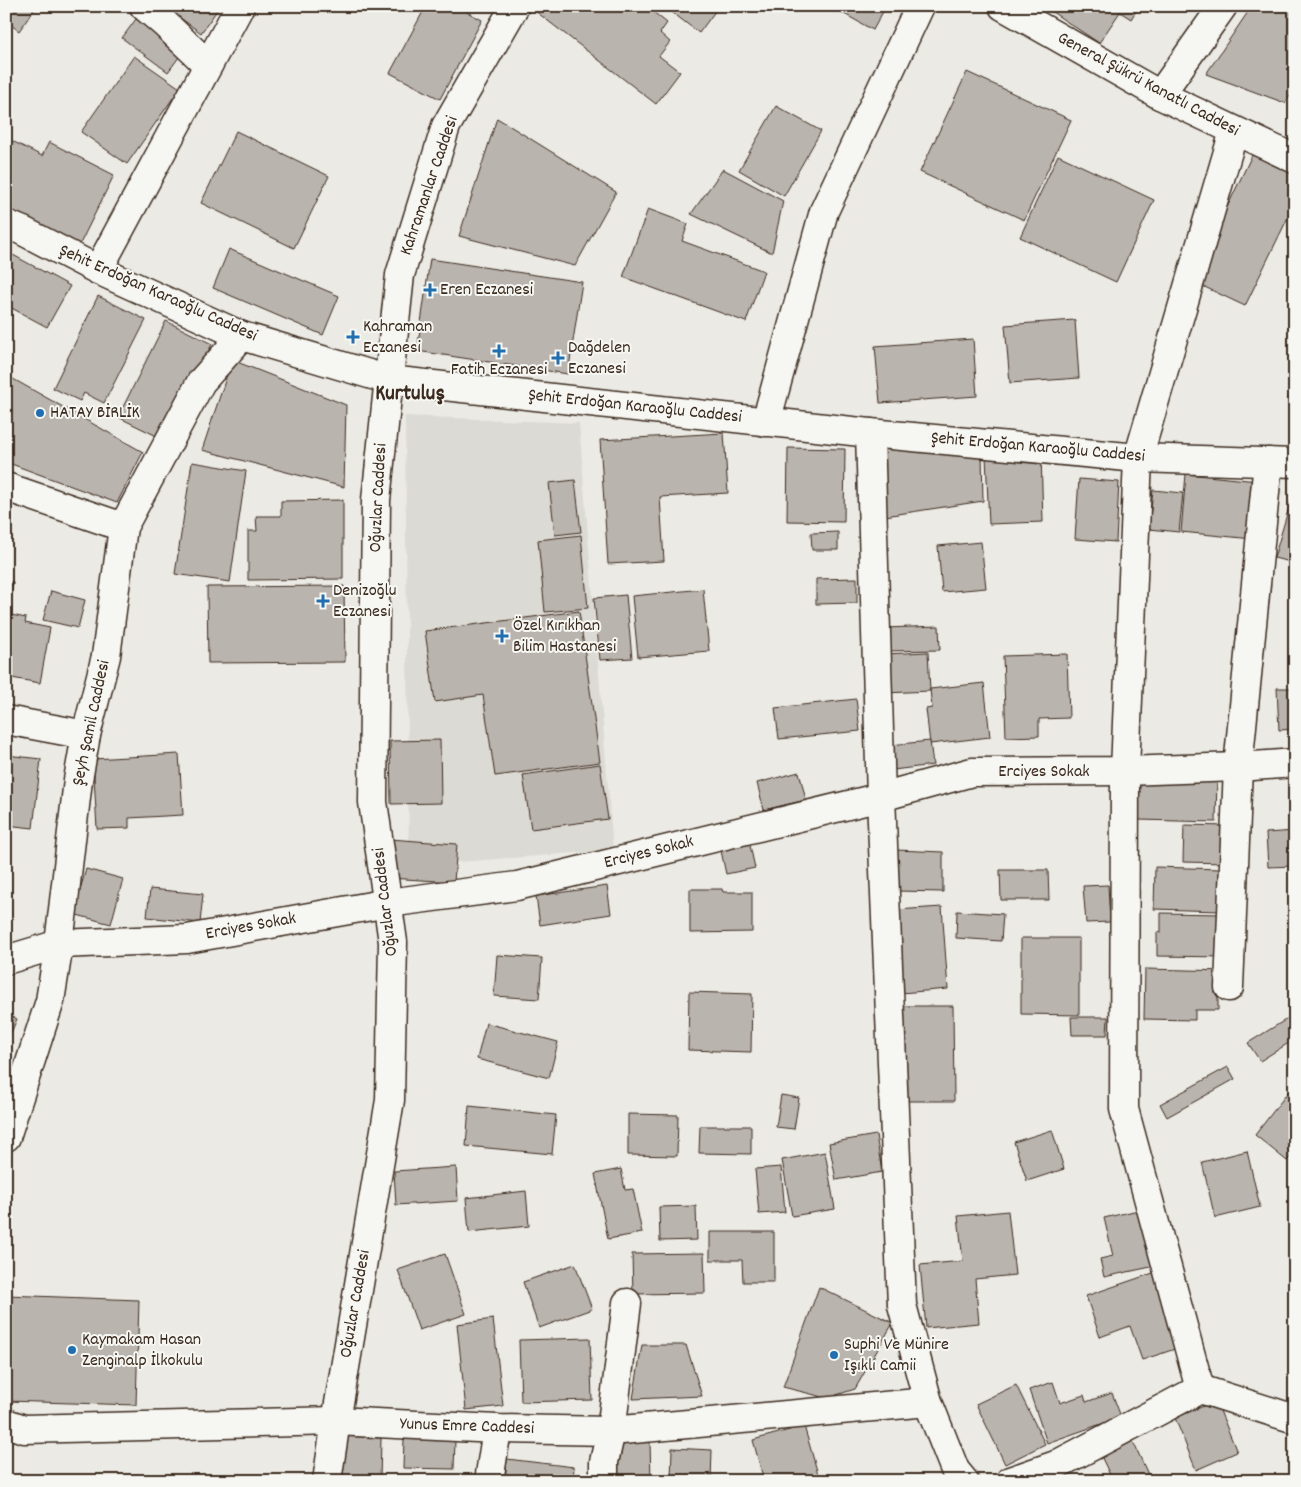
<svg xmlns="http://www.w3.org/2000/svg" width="1301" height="1487" font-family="Dekko,sans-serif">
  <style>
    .built { fill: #dcdad4 }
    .building { fill: #bab4ae; stroke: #3b2a1e }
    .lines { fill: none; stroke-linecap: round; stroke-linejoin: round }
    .minor-casing { stroke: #3b2a1e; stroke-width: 31 }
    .major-casing { stroke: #3b2a1e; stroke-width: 31 }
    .minor { stroke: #f6f6f2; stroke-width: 28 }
    .major { stroke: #f6f6f2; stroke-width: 28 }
    .poi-dot { fill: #1f6fb2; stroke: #f6f6f2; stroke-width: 2 }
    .labels { text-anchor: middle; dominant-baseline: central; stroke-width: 4; stroke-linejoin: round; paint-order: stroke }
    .street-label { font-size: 18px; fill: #3b2a1e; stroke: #f6f6f2 }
    .poi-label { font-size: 18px; fill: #3b2a1e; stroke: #f6f6f2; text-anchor: start }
    .district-label { font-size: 22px; font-weight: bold; fill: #3b2a1e; stroke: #f6f6f2 }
  </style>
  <rect width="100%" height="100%" fill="#ebeae5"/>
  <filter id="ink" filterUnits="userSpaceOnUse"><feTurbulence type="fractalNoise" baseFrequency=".02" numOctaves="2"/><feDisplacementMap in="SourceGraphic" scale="10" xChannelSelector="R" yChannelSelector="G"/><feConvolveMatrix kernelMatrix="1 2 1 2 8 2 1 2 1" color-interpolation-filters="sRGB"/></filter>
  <g filter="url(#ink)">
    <path class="built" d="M405,416L579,423L613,850L409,866Z"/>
    <g class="building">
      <path d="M6,6H35L36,7L19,31L6,21Z"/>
      <path d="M164,6H220L201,33Z"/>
      <path d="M426,6H456L482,20L440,99L390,73Z"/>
      <path d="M621,6L626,10L628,6H646L667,23L660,33L670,42L659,56L680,72L656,104L530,7Z"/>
      <path d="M664,6H719L699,33Z"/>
      <path d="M830,6H886L873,30Z"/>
      <path d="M1043,6H1139L1131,19L1120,12L1099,43Z"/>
      <path d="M1252,6H1295V89L1285,103L1206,74Z"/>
      <path d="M139,15L185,49L168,72L122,38Z"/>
      <path d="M134,56L180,88L127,164L81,132Z"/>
      <path d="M967,72L1071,120L1024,220L920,172Z"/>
      <path d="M776,106L821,131L784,196L739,170Z"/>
      <path d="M497,118L616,192L575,266L459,236Z"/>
      <path d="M236,131L329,176L294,248L201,203Z"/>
      <path d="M6,138L42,156L49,142L114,175L78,248L6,212Z"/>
      <path d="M1058,155L1154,200L1116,282L1020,237Z"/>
      <path d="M1252,155L1295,175V203L1245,306L1192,281Z"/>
      <path d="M723,169L783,201L772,253L691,214Z"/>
      <path d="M648,209L688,224L682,241L764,271L746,322L623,277Z"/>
      <path d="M229,249L339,296L323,335L213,288Z"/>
      <path d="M13,255L70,286L47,327L6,305V268Z"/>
      <path d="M430,259L582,282L568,374L417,351Z"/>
      <path d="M98,296L146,320L104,403L84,393L80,401L53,388Z"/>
      <path d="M1075,320L1079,378L1010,383L1005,325Z"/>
      <path d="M166,321L212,344L165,440L118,417Z"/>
      <path d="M973,339L977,396L880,403L875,346Z"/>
      <path d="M232,360L346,405L344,487L202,450Z"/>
      <path d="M6,375L143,452L117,503L6,462Z"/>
      <path d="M1295,380V401L1288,399Z"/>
      <path d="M724,433L728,493L660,497L664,561L608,564L600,440Z"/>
      <path d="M788,448L845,449L844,522L787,521Z"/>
      <path d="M881,448L982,454L983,501L885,516Z"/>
      <path d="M1041,454L1043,522L989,524L986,456Z"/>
      <path d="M192,462L246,471L230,582L175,574Z"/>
      <path d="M1186,474L1258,481L1253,539L1181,532Z"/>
      <path d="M1079,479L1119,482L1116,542L1075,539Z"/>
      <path d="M575,480L581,532L555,535L549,483Z"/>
      <path d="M1295,487V563L1274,558Z"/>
      <path d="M1153,490L1183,493L1179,532L1149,529Z"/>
      <path d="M343,500V579L248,580V531H257L256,516H281V501Z"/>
      <path d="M838,532V550H812L811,533Z"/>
      <path d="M581,535L588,608L545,612L538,540Z"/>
      <path d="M981,542L986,588L942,592L938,546Z"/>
      <path d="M857,578V603L816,604V579Z"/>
      <path d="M6,581L13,582L9,606L6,605Z"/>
      <path d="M344,586L345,662L208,663L207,587Z"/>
      <path d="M703,589L709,651L638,657L632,596Z"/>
      <path d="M51,591L85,600L78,628L43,620Z"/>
      <path d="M626,595L632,658L600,660L594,598Z"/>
      <path d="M579,611L600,762L495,776L483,695L435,702L425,631Z"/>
      <path d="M6,614L26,618L25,623L50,628L40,683L6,677Z"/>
      <path d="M939,626L940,650L885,651L884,628Z"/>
      <path d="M928,652L930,691L885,693L884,654Z"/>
      <path d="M1067,654L1069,718L1039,719V736L1006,737L1003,656Z"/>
      <path d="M984,683L990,737L930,744L926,709L932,708L930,689Z"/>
      <path d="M1277,688H1295V729L1279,730Z"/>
      <path d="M856,699L860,731L779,739L775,708Z"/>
      <path d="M440,740L441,803L391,804L390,741Z"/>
      <path d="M930,741L933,765L893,770L890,745Z"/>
      <path d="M179,754L183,815L129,818V828L97,829L93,759Z"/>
      <path d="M6,755L41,759L33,828L6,825Z"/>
      <path d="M600,764L608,819L531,829L523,775Z"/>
      <path d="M799,772L806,800L764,810L757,783Z"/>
      <path d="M1140,773L1217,776L1216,822L1139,820Z"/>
      <path d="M1292,776H1295V807Z"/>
      <path d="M1184,825L1228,826L1227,863L1183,862Z"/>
      <path d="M1295,831V866L1268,867L1266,833Z"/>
      <path d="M390,839L457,844L454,882L388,878Z"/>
      <path d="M749,841L755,868L726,874L720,846Z"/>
      <path d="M896,850L943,852V892L896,891Z"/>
      <path d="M1155,867L1221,869L1220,911L1154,909Z"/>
      <path d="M86,869L123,879L111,924L73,914Z"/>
      <path d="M1000,870H1048L1049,900H1001Z"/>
      <path d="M1108,885L1110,922L1086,923L1083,886Z"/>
      <path d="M607,886L611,914L540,925L536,896Z"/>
      <path d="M150,889L203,894L200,923L147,917Z"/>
      <path d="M690,889H722L723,892H752V932L690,933Z"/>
      <path d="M942,907L948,989L901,993L896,910Z"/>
      <path d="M957,911L1003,914L1001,941L956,938Z"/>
      <path d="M1161,913L1221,914L1226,957L1157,956V932L1161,933Z"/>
      <path d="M1021,938H1079V1015L1021,1014Z"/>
      <path d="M497,955L542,958L539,999L494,996Z"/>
      <path d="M1145,969L1228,971L1218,989V1010H1195V1020L1144,1019Z"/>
      <path d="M689,992L752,994L751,1052L688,1050Z"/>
      <path d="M904,1006H953L954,1101H905Z"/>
      <path d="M6,1014L17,1019L6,1044Z"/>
      <path d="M1295,1014V1039L1260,1061L1248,1043Z"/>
      <path d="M1071,1017H1108L1107,1035H1072Z"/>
      <path d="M486,1023L558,1042L549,1078L477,1059Z"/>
      <path d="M1228,1067L1235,1079L1167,1117L1160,1104Z"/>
      <path d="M1289,1091L1295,1096V1151L1287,1161L1255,1135Z"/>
      <path d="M781,1095L799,1098L794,1129L776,1127Z"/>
      <path d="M469,1106L556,1115L552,1154L466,1146Z"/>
      <path d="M628,1114L678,1115L677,1156L628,1155Z"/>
      <path d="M700,1126H751V1154L699,1153Z"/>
      <path d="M1052,1130L1064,1169L1027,1181L1014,1142Z"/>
      <path d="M876,1135L882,1172L836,1180L829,1143Z"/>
      <path d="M1247,1151L1260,1207L1215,1218L1202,1162Z"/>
      <path d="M825,1152L835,1209L792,1216L782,1160Z"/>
      <path d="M456,1167L458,1201L396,1205L394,1171Z"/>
      <path d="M781,1167L785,1212L759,1214L755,1169Z"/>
      <path d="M621,1169L625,1190L633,1189L642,1233L608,1239L595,1174Z"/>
      <path d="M526,1191L529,1226L469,1232L466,1198Z"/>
      <path d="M696,1206L697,1240L660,1241L659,1207Z"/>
      <path d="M1147,1208L1160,1265L1104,1277L1100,1259L1113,1256L1104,1218Z"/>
      <path d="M1008,1211L1015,1275L975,1279L979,1323L926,1328L920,1265L963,1261L958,1216Z"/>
      <path d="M710,1232H774V1282H743L742,1260H710Z"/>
      <path d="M704,1253L705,1293L633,1294L632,1254Z"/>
      <path d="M445,1254L466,1314L419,1330L398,1270Z"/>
      <path d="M575,1264L592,1309L539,1328L523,1282Z"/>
      <path d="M1156,1272L1181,1347L1142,1360L1130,1326L1100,1337L1086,1296Z"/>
      <path d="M819,1287L893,1323L855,1389L827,1398L783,1387Z"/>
      <path d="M6,1295L139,1300L136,1405L6,1401Z"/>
      <path d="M493,1319L503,1406L466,1410L457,1324Z"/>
      <path d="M590,1338L592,1400L521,1402L519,1340Z"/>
      <path d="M642,1345H686L702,1396L633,1399Z"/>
      <path d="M1053,1382L1060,1403L1084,1395L1086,1402L1112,1393L1121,1417L1047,1443L1029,1390Z"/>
      <path d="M1016,1385L1045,1444L1005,1464L976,1404Z"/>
      <path d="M1216,1401L1237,1452L1196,1470L1175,1418Z"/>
      <path d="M804,1426L820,1481H764L753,1440Z"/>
      <path d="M342,1436L381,1438L380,1481H341Z"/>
      <path d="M1131,1437L1151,1481H1113L1099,1452Z"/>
      <path d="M404,1439L455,1440L454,1469L403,1468Z"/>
      <path d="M650,1442L651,1481H616L615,1444Z"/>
      <path d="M672,1448L712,1450L711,1481H671Z"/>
      <path d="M507,1459L574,1467L573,1481H505Z"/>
    </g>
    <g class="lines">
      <defs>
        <g id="minor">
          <path d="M144,6L165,24L208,65"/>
          <path d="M1160,95L1223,6"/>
          <path d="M98,270L240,6"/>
          <path d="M766,422L824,211L920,6"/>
          <path d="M870,433L881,797L902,1305L928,1402L955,1470L964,1481"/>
          <path d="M6,487L123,527"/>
          <path d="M6,720L86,735"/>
          <path d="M6,960L59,944L187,939L388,903L517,886L881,797L972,772L1125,771L1238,767L1295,763"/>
          <path d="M1229,987L1238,767L1268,462"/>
          <path d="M6,1137L50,1001L59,944L78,780L86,735L106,656L123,527L201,382L242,336"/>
          <path d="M1200,1389L1124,1109L1125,771L1138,458L1234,131"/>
          <path d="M6,1423L24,1429L336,1421L497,1429L611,1431L928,1402"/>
          <path d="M327,1481L336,1421L390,1100L393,942L373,802L376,500L400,275L446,126L515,6"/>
          <path d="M489,1481L497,1429"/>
          <path d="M604,1481V1462L611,1431L627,1303"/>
          <path d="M1010,1481L1056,1465L1200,1389L1295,1419"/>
        </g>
        <g id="major">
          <path d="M1003,6L1160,95L1295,159"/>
          <path d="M6,224L23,231L98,270L242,336L389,380L870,433L1138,458L1295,463"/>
        </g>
      </defs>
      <use href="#minor" class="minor-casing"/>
      <use href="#major" class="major-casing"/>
      <use href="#minor" class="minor"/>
      <use href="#major" class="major"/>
    </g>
  </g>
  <g class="poi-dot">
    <path d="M427.5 282.5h5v5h5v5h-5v5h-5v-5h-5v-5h5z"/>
    <path d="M350.5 329.5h5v5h5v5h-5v5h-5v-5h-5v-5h5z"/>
    <path d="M496.5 343.5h5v5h5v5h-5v5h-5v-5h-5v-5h5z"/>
    <path d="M555.5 350.5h5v5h5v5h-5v5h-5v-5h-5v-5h5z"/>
    <circle cx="40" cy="413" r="5"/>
    <path d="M320.5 593.5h5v5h5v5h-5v5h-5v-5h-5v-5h5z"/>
    <path d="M499.5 628.5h5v5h5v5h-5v5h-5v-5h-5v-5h5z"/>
    <circle cx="72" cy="1350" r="5"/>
    <circle cx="834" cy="1355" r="5"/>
  </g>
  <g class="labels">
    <g class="street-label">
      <text transform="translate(1148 85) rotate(28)">General Şükrü Kanatlı Caddesi</text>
      <text transform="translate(430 186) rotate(-71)">Kahramanlar Caddesi</text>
      <text transform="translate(158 294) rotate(24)">Şehit Erdoğan Karaoğlu Caddesi</text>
      <text transform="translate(635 407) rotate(6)">Şehit Erdoğan Karaoğlu Caddesi</text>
      <text transform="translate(1038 448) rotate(5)">Şehit Erdoğan Karaoğlu Caddesi</text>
      <text transform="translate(379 498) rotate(-87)">Oğuzlar Caddesi</text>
      <text transform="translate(92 723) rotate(-78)">Şeyh Şamil Caddesi</text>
      <text x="1044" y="772">Erciyes Sokak</text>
      <text transform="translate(649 853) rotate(-14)">Erciyes Sokak</text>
      <text transform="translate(386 902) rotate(-97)">Oğuzlar Caddesi</text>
      <text transform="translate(251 927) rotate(-10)">Erciyes Sokak</text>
      <text transform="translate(356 1304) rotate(-80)">Oğuzlar Caddesi</text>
      <text transform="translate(467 1427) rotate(2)">Yunus Emre Caddesi</text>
    </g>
    <g class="poi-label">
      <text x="440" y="290">Eren Eczanesi</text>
      <text x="363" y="327">Kahraman<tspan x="363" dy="21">Eczanesi</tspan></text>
      <text x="568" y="348">Dağdelen<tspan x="568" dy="21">Eczanesi</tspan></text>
      <text x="499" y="370" text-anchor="middle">Fatih Eczanesi</text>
      <text x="50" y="413">HATAY BİRLİK</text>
      <text x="333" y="591">Denizoğlu<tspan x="333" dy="21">Eczanesi</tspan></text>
      <text x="513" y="626">Özel Kırıkhan<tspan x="513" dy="21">Bilim Hastanesi</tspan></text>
      <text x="82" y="1340">Kaymakam Hasan<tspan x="82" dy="21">Zenginalp İlkokulu</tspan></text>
      <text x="844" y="1345">Suphi Ve Münire<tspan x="844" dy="21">Işıklı Camii</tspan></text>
    </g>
    <g class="district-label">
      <text x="410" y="394">Kurtuluş</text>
    </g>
  </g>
  <rect width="1301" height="1487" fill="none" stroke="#f6f6f2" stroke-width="25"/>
  <rect x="12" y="12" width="1276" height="1462" fill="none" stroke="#3b2a1e" stroke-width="2" filter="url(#ink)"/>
</svg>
